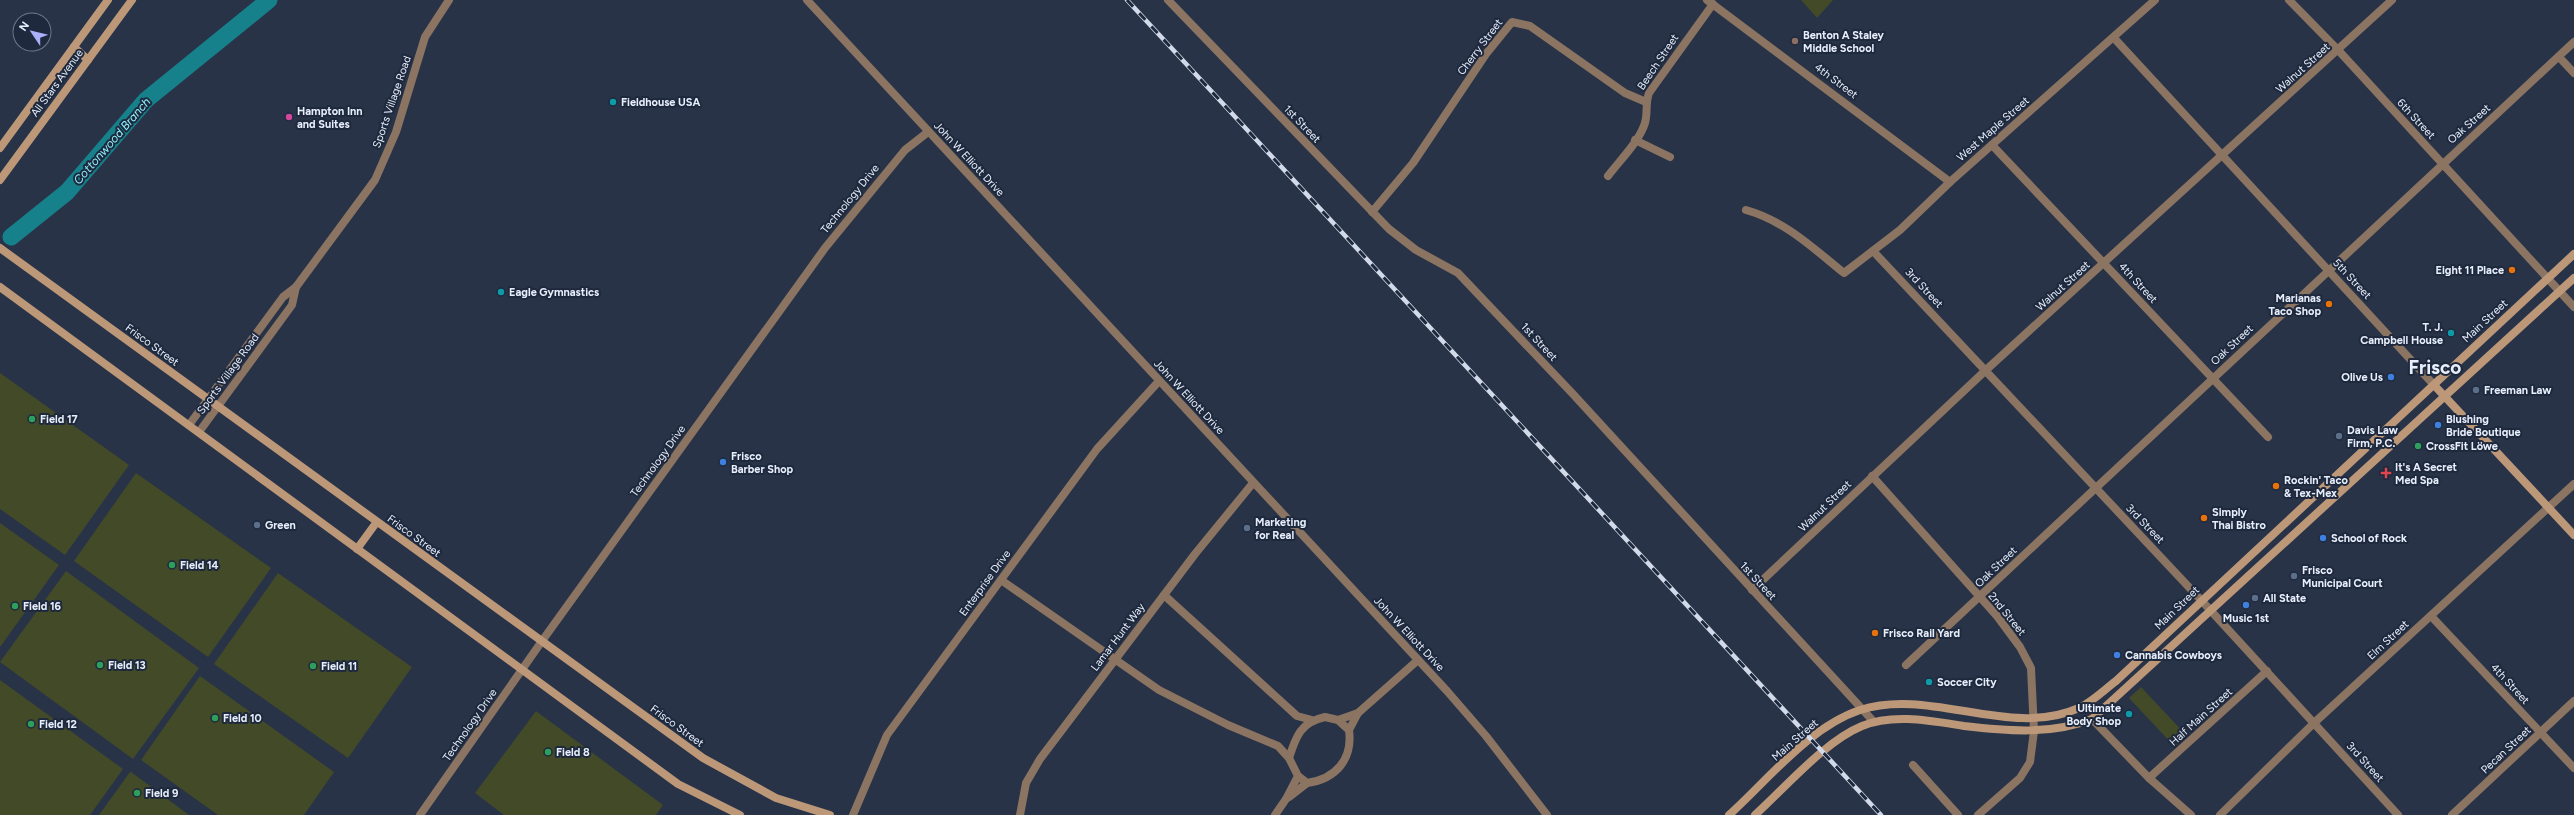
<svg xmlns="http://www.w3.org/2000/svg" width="2574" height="815" font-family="Figtree,sans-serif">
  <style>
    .green { fill: #424a27 }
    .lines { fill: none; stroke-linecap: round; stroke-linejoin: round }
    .river { stroke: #17818b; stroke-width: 17 }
    .street { stroke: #8b7461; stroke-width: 8 }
    .secondary { stroke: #bc9879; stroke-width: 8 }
    .rail-casing { stroke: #d2dae9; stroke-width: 4.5 }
    .rail { stroke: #1e293d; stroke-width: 3; stroke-dasharray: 9; stroke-linecap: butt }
    .education-dot { fill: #8d6e63; stroke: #1e293d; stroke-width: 1.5 }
    .culture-dot { fill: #0f9aa8; stroke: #1e293d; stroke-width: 1.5 }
    .hotel-dot { fill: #d1479c; stroke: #1e293d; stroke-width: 1.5 }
    .food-dot { fill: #e8710a; stroke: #1e293d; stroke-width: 1.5 }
    .shop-dot { fill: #3f7fe0; stroke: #1e293d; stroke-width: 1.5 }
    .service-dot { fill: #5c6f8a; stroke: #1e293d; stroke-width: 1.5 }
    .leisure-dot { fill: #2e9e5b; stroke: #1e293d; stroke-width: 1.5 }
    .health-dot { fill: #e0444e; stroke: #1e293d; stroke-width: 1.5 }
    .labels { text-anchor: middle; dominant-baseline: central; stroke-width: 4; stroke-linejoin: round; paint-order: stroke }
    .poi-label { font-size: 11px; font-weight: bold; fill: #e7eefc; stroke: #1e293d; text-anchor: start }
    .street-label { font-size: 11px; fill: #e7eefc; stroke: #1e293d }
    .water-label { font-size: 12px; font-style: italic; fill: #8ef2fe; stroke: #1e293d }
    .town-label { font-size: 19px; font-weight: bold; fill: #e7eefc; stroke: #1e293d }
  </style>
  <rect width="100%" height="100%" fill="#283348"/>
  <g class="green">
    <path d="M1801,0H1833L1817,18Z"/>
    <path d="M0,373L129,465L65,555L0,509Z"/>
    <path d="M136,473L271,568L208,657L74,561Z"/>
    <path d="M0,523L59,565L0,647Z"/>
    <path d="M66,571L199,668L133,759L0,662Z"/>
    <path d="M278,573L412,667L348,758L214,664Z"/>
    <path d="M200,676L334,772L304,815H218L141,760Z"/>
    <path d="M0,680L123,769L90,815H0Z"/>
    <path d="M2141,687L2187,736L2175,747L2129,698Z"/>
    <path d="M536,711L663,805L656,815H504L475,793Z"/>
    <path d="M130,772H131L189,815H99Z"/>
  </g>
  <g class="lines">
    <path class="river" d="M11,237L67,192L146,100L269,0"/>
    <g class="street">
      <path d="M807,0L1447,691L1486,736L1547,815"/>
      <path d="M1168,0L1389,229L1416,250L1458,273L1572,393L1874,722"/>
      <path d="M1707,0L1950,182"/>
      <path d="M2289,0L2339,51L2574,307"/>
      <path d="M2114,38L2434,385"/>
      <path d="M2559,57L2574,73"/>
      <path d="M1635,140L1670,157"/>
      <path d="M1992,145L2268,437"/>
      <path d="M1608,176C1620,160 1639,142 1645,123C1648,112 1645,104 1649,93L1713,4"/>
      <path d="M1746,210C1785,221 1813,248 1844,273L1900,230L1950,182L2155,0"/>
      <path d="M1372,212L1413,163L1486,54L1512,22L1530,26L1625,93L1646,102"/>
      <path d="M1873,251L2201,600L2398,815"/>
      <path d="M189,425L283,297L296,287L375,180L396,132L425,37L449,0"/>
      <path d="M199,432L292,305L296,287"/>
      <path d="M1872,476L1997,616L2020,647L2031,668L2034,731L2030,762L2020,778L1978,815"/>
      <path d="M1001,580L1159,690L1228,725L1278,746L1289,758"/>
      <path d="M1752,590L1986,370L2392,0"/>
      <path d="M1164,595L1297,716L1312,720"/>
      <path d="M2431,616L2574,768"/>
      <path d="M1906,665L2574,42"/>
      <path d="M1325,717L1338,720L1349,730C1353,759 1336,779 1307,783L1298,776L1289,758C1296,736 1301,722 1325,717Z"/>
      <path d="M2092,719L2149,778L2191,815"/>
      <path d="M1338,720L1358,713"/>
      <path d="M1349,730L1358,713L1418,660"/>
      <path d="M1913,765L1958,815"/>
      <path d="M2149,778L2267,671"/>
      <path d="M1289,797L1307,783"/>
      <path d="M420,815L542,641L825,248L905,150L928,132"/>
      <path d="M853,815L887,735L1097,449L1159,381"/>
      <path d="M1020,815L1026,783L1040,759L1195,554L1253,483"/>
      <path d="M1275,815L1286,799L1298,776"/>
      <path d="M2220,815L2314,723L2574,484"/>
      <path d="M2452,815L2574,701"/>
    </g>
    <g class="secondary">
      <path d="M74,47L88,60"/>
      <path d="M0,148L108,0"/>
      <path d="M0,180L132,0"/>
      <path d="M0,248L703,758L776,798L830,815"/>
      <path d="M0,287L678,784L740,815"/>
      <path d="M2434,385L2574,535"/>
      <path d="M357,549L376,523"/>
      <path d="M1729,815C1768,780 1809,727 1860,710C1931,687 2009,739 2079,708C2092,702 2104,690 2116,681L2574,254"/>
      <path d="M1755,815C1785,788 1825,741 1862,726C1893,713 1932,721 1964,726C2007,731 2052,735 2092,719L2574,278"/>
    </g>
    <defs>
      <path id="rail" d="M1127,0L1881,815"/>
    </defs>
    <use href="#rail" class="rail-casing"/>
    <use href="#rail" class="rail"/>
  </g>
  <circle class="education-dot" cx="1795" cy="41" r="4"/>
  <g class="culture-dot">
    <circle cx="613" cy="102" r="4"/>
    <circle cx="501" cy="292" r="4"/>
    <circle cx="2451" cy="333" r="4"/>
    <circle cx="1929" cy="682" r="4"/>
    <circle cx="2129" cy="714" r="4"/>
  </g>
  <circle class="hotel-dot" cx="289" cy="117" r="4"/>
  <g class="food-dot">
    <circle cx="2512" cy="270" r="4"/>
    <circle cx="2329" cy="304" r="4"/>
    <circle cx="2276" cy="486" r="4"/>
    <circle cx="2204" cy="518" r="4"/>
    <circle cx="1875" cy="633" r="4"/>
  </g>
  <g class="shop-dot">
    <circle cx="2391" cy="377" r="4"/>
    <circle cx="2438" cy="425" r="4"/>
    <circle cx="723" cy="462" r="4"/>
    <circle cx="2323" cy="538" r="4"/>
    <circle cx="2246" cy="605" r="4"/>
    <circle cx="2117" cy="655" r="4"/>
  </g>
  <g class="service-dot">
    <circle cx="2476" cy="390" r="4"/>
    <circle cx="2339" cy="436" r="4"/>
    <circle cx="257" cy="525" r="4"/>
    <circle cx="1247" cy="528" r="4"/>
    <circle cx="2294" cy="576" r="4"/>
    <circle cx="2255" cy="598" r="4"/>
  </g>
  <g class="leisure-dot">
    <circle cx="32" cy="419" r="4"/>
    <circle cx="2418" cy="446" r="4"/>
    <circle cx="172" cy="565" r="4"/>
    <circle cx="15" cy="606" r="4"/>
    <circle cx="100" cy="665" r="4"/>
    <circle cx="313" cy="666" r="4"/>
    <circle cx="215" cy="718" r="4"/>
    <circle cx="31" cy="724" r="4"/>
    <circle cx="548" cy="752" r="4"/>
    <circle cx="137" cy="793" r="4"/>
  </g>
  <path class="health-dot" d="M2384 467h4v4h4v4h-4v4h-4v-4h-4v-4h4z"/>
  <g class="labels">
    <g class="poi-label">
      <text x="1803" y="35">Benton A Staley<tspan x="1803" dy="13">Middle School</tspan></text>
      <text x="621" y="102">Fieldhouse USA</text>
      <text x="297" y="111">Hampton Inn<tspan x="297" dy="13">and Suites</tspan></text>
      <text x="2504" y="270" text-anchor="end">Eight 11 Place</text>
      <text x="509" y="292">Eagle Gymnastics</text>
      <text x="2321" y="298" text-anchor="end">Marianas<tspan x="2321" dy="13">Taco Shop</tspan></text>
      <text x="2443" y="327" text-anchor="end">T. J.<tspan x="2443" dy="13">Campbell House</tspan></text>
      <text x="2383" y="377" text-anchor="end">Olive Us</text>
      <text x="2484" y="390">Freeman Law</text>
      <text x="40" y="419">Field 17</text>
      <text x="2446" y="419">Blushing<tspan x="2446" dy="13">Bride Boutique</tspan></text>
      <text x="2347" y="430">Davis Law<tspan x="2347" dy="13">Firm, P.C.</tspan></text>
      <text x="2426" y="446">CrossFit Löwe</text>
      <text x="731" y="456">Frisco<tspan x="731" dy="13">Barber Shop</tspan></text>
      <text x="2395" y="467">It's A Secret<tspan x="2395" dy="13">Med Spa</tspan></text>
      <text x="2284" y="480">Rockin' Taco<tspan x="2284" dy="13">&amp; Tex-Mex</tspan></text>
      <text x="2212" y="512">Simply<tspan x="2212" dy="13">Thai Bistro</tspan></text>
      <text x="1255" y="522">Marketing<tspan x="1255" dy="13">for Real</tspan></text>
      <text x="265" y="525">Green</text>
      <text x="2331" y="538">School of Rock</text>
      <text x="180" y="565">Field 14</text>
      <text x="2302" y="570">Frisco<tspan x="2302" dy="13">Municipal Court</tspan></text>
      <text x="2263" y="598">All State</text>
      <text x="23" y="606">Field 16</text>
      <text x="2246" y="618" text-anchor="middle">Music 1st</text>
      <text x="1883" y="633">Frisco Rail Yard</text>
      <text x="2125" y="655">Cannabis Cowboys</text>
      <text x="108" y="665">Field 13</text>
      <text x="321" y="666">Field 11</text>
      <text x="1937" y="682">Soccer City</text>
      <text x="2121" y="708" text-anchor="end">Ultimate<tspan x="2121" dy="13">Body Shop</tspan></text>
      <text x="223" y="718">Field 10</text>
      <text x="39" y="724">Field 12</text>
      <text x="556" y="752">Field 8</text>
      <text x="145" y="793">Field 9</text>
    </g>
    <g class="street-label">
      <text transform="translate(1480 47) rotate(-53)">Cherry Street</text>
      <text transform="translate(1658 62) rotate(-56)">Beech Street</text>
      <text transform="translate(2303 68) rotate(-42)">Walnut Street</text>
      <text transform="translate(1836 81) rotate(37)">4th Street</text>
      <text transform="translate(57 83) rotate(-54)">All Stars Avenue</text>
      <text transform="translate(392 102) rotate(-71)">Sports Village Road</text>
      <text transform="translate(2416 119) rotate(47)">6th Street</text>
      <text transform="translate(1302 124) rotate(46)">1st Street</text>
      <text transform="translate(2469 124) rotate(-42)">Oak Street</text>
      <text transform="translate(1993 129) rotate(-41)">West Maple Street</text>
      <text transform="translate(969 159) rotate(47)">John W Elliott Drive</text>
      <text transform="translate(850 199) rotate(-51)">Technology Drive</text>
      <text transform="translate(2352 279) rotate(47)">5th Street</text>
      <text transform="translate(2138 283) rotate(47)">4th Street</text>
      <text transform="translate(2063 286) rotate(-42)">Walnut Street</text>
      <text transform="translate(1924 288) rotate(47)">3rd Street</text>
      <text transform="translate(2485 321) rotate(-43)">Main Street</text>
      <text transform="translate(1539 342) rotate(47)">1st Street</text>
      <text transform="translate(152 345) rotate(36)">Frisco Street</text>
      <text transform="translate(2232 345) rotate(-43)">Oak Street</text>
      <text transform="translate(228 374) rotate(-54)">Sports Village Road</text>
      <text transform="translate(1189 397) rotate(47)">John W Elliott Drive</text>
      <text transform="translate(658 461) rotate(-54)">Technology Drive</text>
      <text transform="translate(1825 506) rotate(-44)">Walnut Street</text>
      <text transform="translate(2145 524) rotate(46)">3rd Street</text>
      <text transform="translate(414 536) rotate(36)">Frisco Street</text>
      <text transform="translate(1996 567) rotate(-44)">Oak Street</text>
      <text transform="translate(1758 581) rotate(47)">1st Street</text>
      <text transform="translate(985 583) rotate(-54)">Enterprise Drive</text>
      <text transform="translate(2177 608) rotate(-44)">Main Street</text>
      <text transform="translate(2007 614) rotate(51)">2nd Street</text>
      <text transform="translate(1409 634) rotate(47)">John W Elliott Drive</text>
      <text transform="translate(1118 637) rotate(-53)">Lamar Hunt Way</text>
      <text transform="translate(2388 640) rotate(-43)">Elm Street</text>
      <text transform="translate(2510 684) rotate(47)">4th Street</text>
      <text transform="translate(2201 717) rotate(-42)">Half Main Street</text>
      <text transform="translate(470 725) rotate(-55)">Technology Drive</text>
      <text transform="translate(677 726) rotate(36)">Frisco Street</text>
      <text transform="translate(1795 740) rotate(-41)">Main Street</text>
      <text transform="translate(2506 750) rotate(-43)">Pecan Street</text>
      <text transform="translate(2365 762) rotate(48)">3rd Street</text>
    </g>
    <g class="water-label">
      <text transform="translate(112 141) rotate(-49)">Cottonwood Branch</text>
    </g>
    <g class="town-label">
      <text x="2435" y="367">Frisco</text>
    </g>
  </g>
  <g transform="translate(32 32) rotate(305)"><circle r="19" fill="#1e293d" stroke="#6e7889"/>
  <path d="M0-3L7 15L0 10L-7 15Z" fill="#aab0fb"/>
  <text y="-6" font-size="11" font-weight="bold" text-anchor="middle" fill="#e7eefc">N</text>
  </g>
</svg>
